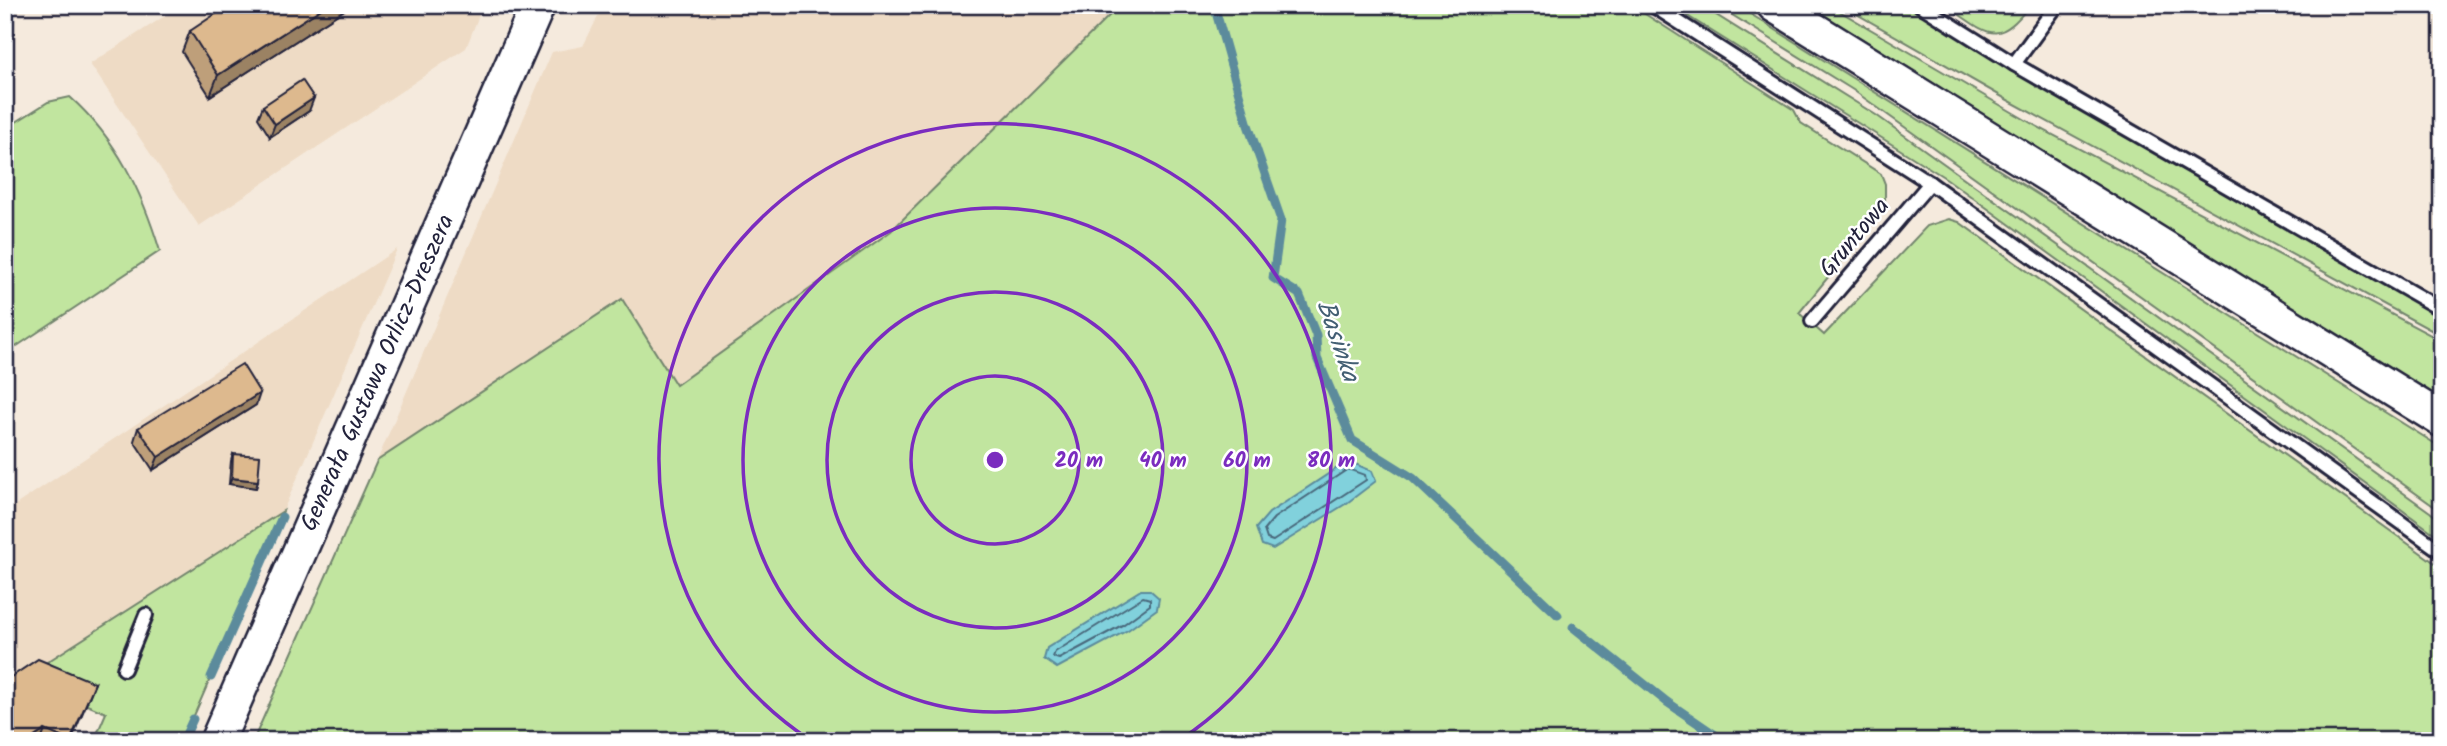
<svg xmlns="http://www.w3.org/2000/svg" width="2447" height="746" font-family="Kalam,sans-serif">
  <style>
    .built { fill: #eedbc5 }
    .green { fill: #c1e59f; stroke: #72846d; stroke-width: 2 }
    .water { fill: #81d1dc; stroke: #5b8b9c; stroke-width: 2 }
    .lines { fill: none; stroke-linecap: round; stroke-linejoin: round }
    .shore { stroke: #48687b; stroke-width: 2 }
    .stream { stroke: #5b8b9c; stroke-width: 9 }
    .service-casing { stroke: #22223b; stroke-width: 18 }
    .secondary-casing { stroke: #22223b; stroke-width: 38 }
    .service { stroke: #fff; stroke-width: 12 }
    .secondary { stroke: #fff; stroke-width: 33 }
    .wall { fill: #be9f7a; stroke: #22223b; stroke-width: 2 }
    .shaded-wall { fill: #9b8263; stroke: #22223b; stroke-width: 2 }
    .building { fill: #ddb98e; stroke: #22223b; stroke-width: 2 }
    .ring { fill: none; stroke: #7b2cbf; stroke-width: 3.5 }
    .labels { text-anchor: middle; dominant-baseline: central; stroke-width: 5; stroke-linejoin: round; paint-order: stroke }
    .street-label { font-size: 24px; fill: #22223b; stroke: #fff }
    .water-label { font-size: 26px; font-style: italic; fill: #435f73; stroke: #fff }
    .centre { fill: #7b2cbf; stroke: #fff; stroke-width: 3.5 }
    .ring-label { font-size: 21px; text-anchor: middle; font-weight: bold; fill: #7b2cbf; stroke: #fff; stroke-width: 5; stroke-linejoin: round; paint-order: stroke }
  </style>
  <rect width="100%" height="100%" fill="#f5eadd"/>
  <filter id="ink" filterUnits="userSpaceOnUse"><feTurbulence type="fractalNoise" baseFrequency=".0143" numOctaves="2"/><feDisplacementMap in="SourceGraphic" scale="14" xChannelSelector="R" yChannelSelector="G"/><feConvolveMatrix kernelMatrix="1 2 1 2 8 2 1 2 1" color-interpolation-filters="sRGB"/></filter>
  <g filter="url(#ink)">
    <g class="built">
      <path d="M182,5H483L466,48L199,226L90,64Z"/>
      <path d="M604,5H1120L891,231L675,385L622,300L377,461L552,52L583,46Z"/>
      <path d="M397,249L283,511L5,689V512Z"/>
    </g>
    <g class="green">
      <path d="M1120,5H1631L1794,110L1801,123L1881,174L1885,184V207L1799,313L1824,335L1927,226L1949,219L1959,222L2442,568V741H253L377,461L622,299L676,385L891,231Z"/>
      <path d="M1670,5H1700L1876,115L2430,512L2442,522V539L1947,179Z"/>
      <path d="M1716,5H1736L2442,448V512L1853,90Z"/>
      <path d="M1808,5H1829L2036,126L2442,341V401Z"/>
      <path d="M1841,5H1915L2442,318V336L2006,99Z"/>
      <path d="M1945,5H2030C1995,51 1986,31 1945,5Z"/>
      <path d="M70,97C117,139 142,192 160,251L5,354V129L48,102Z"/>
      <path d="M283,511L183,741H94L106,713L87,705L5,689Z"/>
    </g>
    <g class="water">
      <path d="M1348,461L1372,471L1376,481L1347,503L1273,549L1262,545L1256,528L1269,513Z"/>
      <path d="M1141,590H1150L1159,598L1157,609L1128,630L1057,668L1044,659L1047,648Z"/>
    </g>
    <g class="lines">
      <g class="shore">
        <path d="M1348,469L1365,475L1366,480L1273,541L1267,539L1264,530L1274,518Z"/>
        <path d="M1143,597L1150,599V605L1124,624L1059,659L1053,657L1055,652Z"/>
      </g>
      <g class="stream">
        <path d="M1214,5L1247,122L1281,220L1273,278L1299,294L1316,335L1317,358L1352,440L1413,478L1558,615"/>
        <path d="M1573,627L1667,702L1724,741"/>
        <path d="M211,677L282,517"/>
        <path d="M183,741L193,719"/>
      </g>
      <defs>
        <g id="service">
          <path d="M1652,5L1930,183L2442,552"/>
          <path d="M1920,5L2014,64L2442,310"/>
          <path d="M2014,64L2057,5"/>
          <path d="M1812,321L1930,183"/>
          <path d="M124,669L146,615"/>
        </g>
        <g id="secondary">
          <path d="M1774,5L2442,420"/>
          <path d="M217,741L538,5"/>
        </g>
      </defs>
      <use href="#service" class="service-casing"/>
      <use href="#secondary" class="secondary-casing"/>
      <use href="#service" class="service"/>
      <use href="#secondary" class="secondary"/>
    </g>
    <g class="wall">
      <path d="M352,5L210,96L182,52L190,31Z"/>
      <path d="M263,106L309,111L270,137L258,118Z"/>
      <path d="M256,405L153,470L134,441L138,428Z"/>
      <path d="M233,454L258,481L256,488L229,484L231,461Z"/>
      <path d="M95,683L71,741H5Z"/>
    </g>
    <g class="shaded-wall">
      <path d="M327,5H352L210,96L218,75Z"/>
      <path d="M314,98L309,111L270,137L275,124Z"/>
      <path d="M260,393L256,405L153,470L158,457Z"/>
      <path d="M232,478L258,481L256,488L229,484Z"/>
      <path d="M45,730L41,741H28Z"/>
    </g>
    <g class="building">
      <path d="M229,5H327L218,75L190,31Z"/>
      <path d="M302,80L314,98L275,124L263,106Z"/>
      <path d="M242,364L260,393L158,457L138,428Z"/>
      <path d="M233,454L260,456L258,481L232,478Z"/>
      <path d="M38,659L95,683L70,741L45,730L28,741H5V681Z"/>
    </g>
  </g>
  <g class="ring">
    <circle cx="995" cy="460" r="84"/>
    <circle cx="995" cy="460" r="168"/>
    <circle cx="995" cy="460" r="252"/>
    <path d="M810 740A336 336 0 1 1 1180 740"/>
  </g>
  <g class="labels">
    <g class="street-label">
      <text transform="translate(1855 238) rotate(-50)">Gruntowa</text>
      <text transform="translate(378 373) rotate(-66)">Generała Gustawa Orlicz-Dreszera</text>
    </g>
    <g class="water-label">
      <text transform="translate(1337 341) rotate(71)">Basinka</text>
    </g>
  </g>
  <circle cx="995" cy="460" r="10" class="centre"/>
  <g class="ring-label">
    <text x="1079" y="467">20 m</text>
    <text x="1163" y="467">40 m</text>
    <text x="1247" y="467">60 m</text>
    <text x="1331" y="467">80 m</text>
  </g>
  <rect width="2447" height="746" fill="none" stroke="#fff" stroke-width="28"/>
  <rect x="14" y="14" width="2419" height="718" fill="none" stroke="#22223b" stroke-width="2.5" filter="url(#ink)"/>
</svg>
